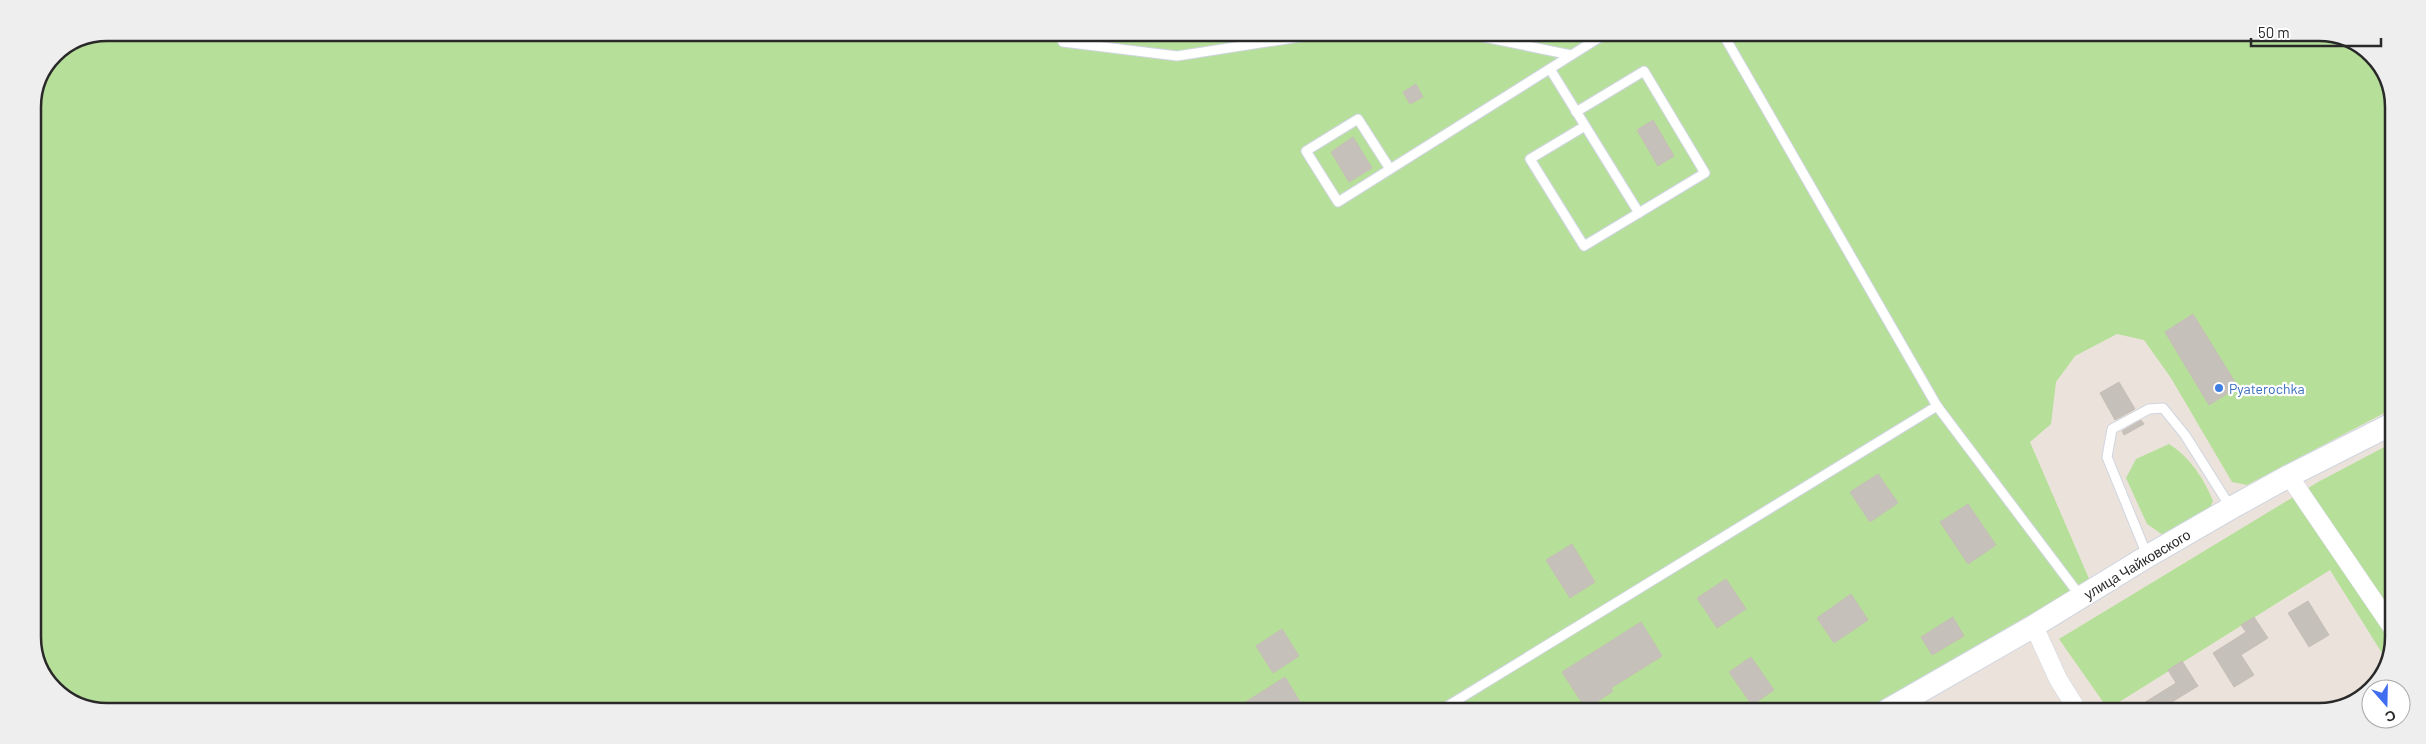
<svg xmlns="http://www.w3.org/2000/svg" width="2426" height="744" font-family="Barlow,sans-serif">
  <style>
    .green { fill: #b6df99 }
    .building { fill: #c6c0bb; stroke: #c6bfb5 }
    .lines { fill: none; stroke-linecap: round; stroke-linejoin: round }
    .service-casing { stroke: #d0d5e1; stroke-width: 11 }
    .minor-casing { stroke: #d0d5e1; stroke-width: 19 }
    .tertiary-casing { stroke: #d0d5e1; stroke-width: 24 }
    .service { stroke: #fff; stroke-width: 9 }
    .minor { stroke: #fff; stroke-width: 18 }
    .tertiary { stroke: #fff; stroke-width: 22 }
    .shop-dot { fill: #3f7fe0; stroke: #fff; stroke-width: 2 }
    .labels { text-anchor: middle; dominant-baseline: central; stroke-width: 4.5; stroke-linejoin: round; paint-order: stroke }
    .shop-label { font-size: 14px; fill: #366cbe; stroke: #fff; text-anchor: start }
    .street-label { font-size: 14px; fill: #292929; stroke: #fff }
    .rim { fill: none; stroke: #292929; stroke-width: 2.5 }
  </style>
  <rect width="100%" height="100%" fill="#ebe3db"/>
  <g class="green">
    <path d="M107,33L2338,35L2375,58L2393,102L2392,409L2247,485L2232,482L2171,378L2144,340L2117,334L2075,356L2056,382L2051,424L2030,442L2090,581L1866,711L88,709L48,682L33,642V107L55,54Z"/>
    <path d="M2392,443L2391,656L2387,661L2330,570L2108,709L2059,639L2318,482Z"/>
    <path d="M2169,444C2190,457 2204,479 2213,501L2209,510L2163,535L2147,524L2126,478L2136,459Z"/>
  </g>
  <g class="building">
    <path d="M1416,84L1423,97L1410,104L1403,92Z"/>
    <path d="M1653,120L1674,156L1658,166L1637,130Z"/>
    <path d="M1353,137L1372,168L1349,182L1331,152Z"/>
    <path d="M2193,314L2238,387L2209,405L2165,332Z"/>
    <path d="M2119,382L2135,409L2115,420L2100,393Z"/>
    <path d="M2141,420L2144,424L2124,435L2122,431Z"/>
    <path d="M1878,474L1898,503L1870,522L1850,492Z"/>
    <path d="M1968,504L1996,545L1968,564L1940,522Z"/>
    <path d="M1572,544L1595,582L1570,598L1546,560Z"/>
    <path d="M1726,579L1746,609L1717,628L1697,598Z"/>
    <path d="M1851,594L1868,620L1834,643L1817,618Z"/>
    <path d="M2308,601L2329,635L2309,647L2288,613Z"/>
    <path d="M1953,617L1964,636L1932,655L1921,637Z"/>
    <path d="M2254,617L2268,638L2241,655L2254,675L2234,687L2213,653L2246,632L2241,625Z"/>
    <path d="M1641,622L1662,656L1611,688L1613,691L1586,709L1562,672Z"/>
    <path d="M1282,629L1299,656L1273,673L1256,646Z"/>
    <path d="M1751,657L1774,690L1752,705L1729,672Z"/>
    <path d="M2182,661L2198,686L2167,705L2171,711H2131L2176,683L2168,670Z"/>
    <path d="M1285,677L1305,710H1233Z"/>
  </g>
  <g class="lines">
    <defs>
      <g id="service">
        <path d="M1058,34L1063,42L1177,56L1319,34"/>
        <path d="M1469,34L1571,55"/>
        <path d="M1723,34L1937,406L2081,597"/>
        <path d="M1550,69L1639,213"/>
        <path d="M1576,112L1644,71L1705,173L1584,246L1530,159L1585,126"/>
        <path d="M1390,169L1358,119L1306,151L1338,202L1605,34"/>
        <path d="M2147,555L2107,457L2112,429L2149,409L2163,408L2185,435L2231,508"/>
        <path d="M1441,710L1937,406"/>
      </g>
      <g id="minor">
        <path d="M2289,476L2391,626"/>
        <path d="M2034,626L2058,679L2078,711"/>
      </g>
      <path id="tertiary" d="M1886,711L2034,626L2148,556L2231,508L2289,476L2392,424"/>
    </defs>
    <use href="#service" class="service-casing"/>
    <use href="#minor" class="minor-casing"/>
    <use href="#tertiary" class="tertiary-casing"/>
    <use href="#service" class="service"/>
    <use href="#minor" class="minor"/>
    <use href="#tertiary" class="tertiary"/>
  </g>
  <circle class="shop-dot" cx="2219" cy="388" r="5"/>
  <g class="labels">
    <g class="shop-label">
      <text x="2229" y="388">Pyaterochka</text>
    </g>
    <g class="street-label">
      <text transform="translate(2137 564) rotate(-31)">улица Чайковского</text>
    </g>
  </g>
  <path d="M0 0H2426V744H0ZM107 41H2319A66 66 0 0 1 2385 107V637A66 66 0 0 1 2319 703H107A66 66 0 0 1 41 637V107A66 66 0 0 1 107 41Z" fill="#eee" fill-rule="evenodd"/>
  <path class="rim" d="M107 41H2319A66 66 0 0 1 2385 107V637A66 66 0 0 1 2319 703H107A66 66 0 0 1 41 637V107A66 66 0 0 1 107 41Z"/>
  <g transform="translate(2386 704) rotate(160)"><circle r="24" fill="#ffffff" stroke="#a9a9a9"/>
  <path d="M0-4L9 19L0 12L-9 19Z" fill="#416ef1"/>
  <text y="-8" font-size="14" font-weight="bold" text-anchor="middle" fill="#292929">С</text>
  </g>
  <path d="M2251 38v8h130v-8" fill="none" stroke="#292929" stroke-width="2.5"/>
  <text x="2258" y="38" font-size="15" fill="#292929" stroke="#ffffff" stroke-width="4" paint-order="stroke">50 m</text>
</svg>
